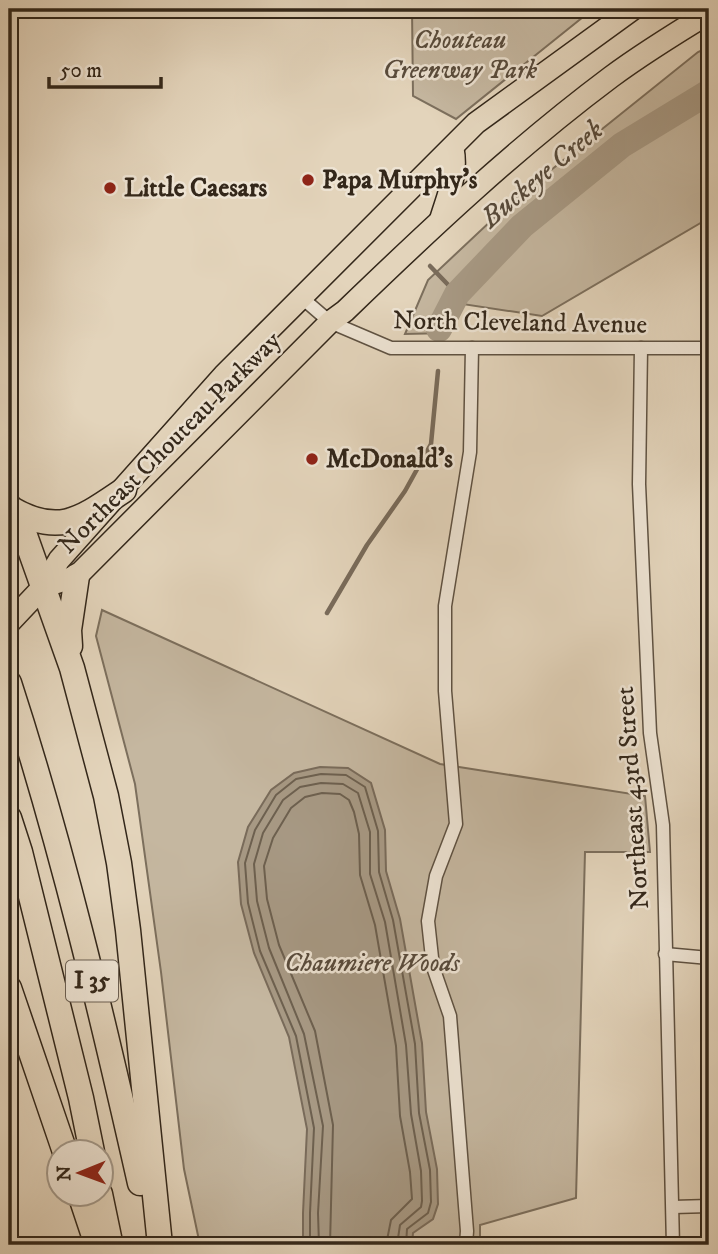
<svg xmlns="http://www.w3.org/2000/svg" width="718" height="1254" font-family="'IM FELL DW Pica',serif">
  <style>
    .green { fill: #c5b7a0; stroke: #7c6f5d; stroke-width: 2 }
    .water { fill: #a79984; stroke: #796b5a; stroke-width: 2 }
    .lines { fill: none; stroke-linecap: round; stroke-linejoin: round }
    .shore { stroke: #6d604f; stroke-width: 2 }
    .stream { stroke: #796b5a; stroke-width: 4.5 }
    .river { stroke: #a79984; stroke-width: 26 }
    .minor-casing { stroke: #5f5242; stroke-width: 15 }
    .primary-casing { stroke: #33271a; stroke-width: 24 }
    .motorway-casing { stroke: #33271a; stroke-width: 27 }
    .minor { stroke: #ede3d3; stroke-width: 12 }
    .primary { stroke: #e3d4bb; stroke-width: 21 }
    .motorway { stroke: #e3d4bb; stroke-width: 24 }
    .poi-dot { fill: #8f2418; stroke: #ede3d3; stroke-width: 2.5 }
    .labels { text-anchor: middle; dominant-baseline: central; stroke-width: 5; stroke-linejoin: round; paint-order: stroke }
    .shield { fill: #ede3d3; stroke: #6b5f52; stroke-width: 2 }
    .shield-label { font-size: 24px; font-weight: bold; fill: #33271a }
    .park-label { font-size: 26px; font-style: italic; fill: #584b3c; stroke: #ede3d3 }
    .poi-label { font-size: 26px; font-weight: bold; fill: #33271a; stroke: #ede3d3; text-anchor: start }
    .street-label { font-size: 26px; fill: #33271a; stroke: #ede3d3 }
    .water-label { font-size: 28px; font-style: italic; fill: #56493a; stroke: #ede3d3 }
  </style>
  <rect width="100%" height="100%" fill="#e3d4bb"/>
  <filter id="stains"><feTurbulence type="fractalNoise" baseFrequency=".00286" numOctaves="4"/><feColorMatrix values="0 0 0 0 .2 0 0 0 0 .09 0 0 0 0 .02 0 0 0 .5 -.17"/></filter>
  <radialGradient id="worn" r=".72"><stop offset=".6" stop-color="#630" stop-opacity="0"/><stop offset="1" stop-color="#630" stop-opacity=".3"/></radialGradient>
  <g class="green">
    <path d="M412,9H593L456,119L413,96Z"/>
    <path d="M709,47V218L542,316L463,304L449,333L405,334L428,280L510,203L698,52Z"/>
    <path d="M102,610L440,764L645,796L650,852H585L576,1198L480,1225V1245H200L184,1169L161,972L135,784L96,636Z"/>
  </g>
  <path class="water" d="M320,767L348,768L371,783L385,830L386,871L400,919L422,1043L426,1112L437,1169L438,1204L433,1219L413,1233L412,1245H303V1213L307,1129L289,1037L254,953L241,904L238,862L248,827L271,790L294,773Z"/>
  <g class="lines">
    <g class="shore">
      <path d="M310,1245V1213L314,1128L296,1036L260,951L248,903L245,863L255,830L276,795L296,779L321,774L346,775L365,787L378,831L379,872L393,920L415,1044L419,1113L430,1170L431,1202L428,1213L407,1229L406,1245"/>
      <path d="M319,1245L318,1213L323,1126L304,1034L269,948L257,901L254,864L263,833L283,800L300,787L321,783L343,784L358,793L370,832V874L385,922L406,1045L411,1114L421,1171L422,1201L421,1207L400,1225L397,1245"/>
      <path d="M330,1245L333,1125L315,1031L279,945L267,899L264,866L273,838L291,808L305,797L322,793L340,794L349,800L354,812L359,834L360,875L375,925L396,1046L400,1116L410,1172L412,1199L391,1220L386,1245"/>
    </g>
    <g class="stream">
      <path d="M430,266L457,294"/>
      <path d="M327,613L367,545L405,491L431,444L438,371"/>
    </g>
    <path class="river" d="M439,329L457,294L522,226L622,145L709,92"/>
    <defs>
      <g id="minor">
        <path d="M301,297L330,322L391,348H709"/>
        <path d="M641,348L639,484L650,733L663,825L673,1245"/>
        <path d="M665,954L709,958"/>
        <path d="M673,1207L709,1206"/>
        <path d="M466,1245L467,1231L450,1016L433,967L428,921L436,876L456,824L445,691V606L470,452L472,348"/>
      </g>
      <g id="primary">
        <path d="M441,218C448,195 458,173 453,149"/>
        <path d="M43,587L77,576L330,322L345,311C430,229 516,148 611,77C642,54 676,33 709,13"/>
        <path d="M9,623L43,587L59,560L224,375L476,123L633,9"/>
      </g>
      <g id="motorway">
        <path d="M9,506L23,530L72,668L106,796L119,863L128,930L160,1245"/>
        <path d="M10,508C59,537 81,519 124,490"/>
        <path d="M70,646L69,630L77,576"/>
        <path d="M9,683C62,846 102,1015 140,1183"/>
        <path d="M9,818L20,852L81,1098L92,1152"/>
        <path d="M9,988L65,1152"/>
        <path d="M80,1194L97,1245"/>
        <path d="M100,1194L110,1242"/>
      </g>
    </defs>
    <use href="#minor" class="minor-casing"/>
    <use href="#primary" class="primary-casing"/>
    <use href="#motorway" class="motorway-casing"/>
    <use href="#minor" class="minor"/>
    <use href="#primary" class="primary"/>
    <use href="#motorway" class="motorway"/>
  </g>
  <g class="poi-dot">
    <circle cx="308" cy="180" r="7"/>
    <circle cx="110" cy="188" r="7"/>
    <circle cx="312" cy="459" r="7"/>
  </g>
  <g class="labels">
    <rect class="shield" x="66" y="960.5" width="52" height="41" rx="5"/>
    <g class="shield-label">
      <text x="92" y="981">I 35</text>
    </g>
    <g class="park-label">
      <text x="460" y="40">Chouteau<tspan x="460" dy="30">Greenway Park</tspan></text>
      <text x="372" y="963">Chaumiere Woods</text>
    </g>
    <g class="poi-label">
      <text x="322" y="180">Papa Murphy's</text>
      <text x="124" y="188">Little Caesars</text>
      <text x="326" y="459">McDonald's</text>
    </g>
    <g class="street-label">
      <text transform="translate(520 323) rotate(1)">North Cleveland Avenue</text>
      <text transform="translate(170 443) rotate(-45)">Northeast Chouteau Parkway</text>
      <text transform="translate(633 798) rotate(-94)">Northeast 43rd Street</text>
    </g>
    <g class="water-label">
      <text transform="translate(542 174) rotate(-40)">Buckeye Creek</text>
    </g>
  </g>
  <rect width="718" height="1254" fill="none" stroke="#e3d4bb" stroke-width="35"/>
  <rect x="10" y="10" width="697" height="1233" fill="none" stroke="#33271a" stroke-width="3.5"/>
  <rect x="18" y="18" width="683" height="1219" fill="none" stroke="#33271a" stroke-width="2"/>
  <g transform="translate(80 1173) rotate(269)"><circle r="33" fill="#ede3d3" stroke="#a39889" stroke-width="2"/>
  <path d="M0-5L12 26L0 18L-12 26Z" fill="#8f2418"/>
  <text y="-10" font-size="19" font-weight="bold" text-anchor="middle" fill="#33271a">N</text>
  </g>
  <path d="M49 77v10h112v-10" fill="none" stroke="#33271a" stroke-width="3.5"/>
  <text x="60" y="77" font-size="21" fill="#33271a" stroke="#ede3d3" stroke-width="5" paint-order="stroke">50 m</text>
  <rect width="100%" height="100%" filter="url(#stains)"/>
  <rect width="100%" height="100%" fill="url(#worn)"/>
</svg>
